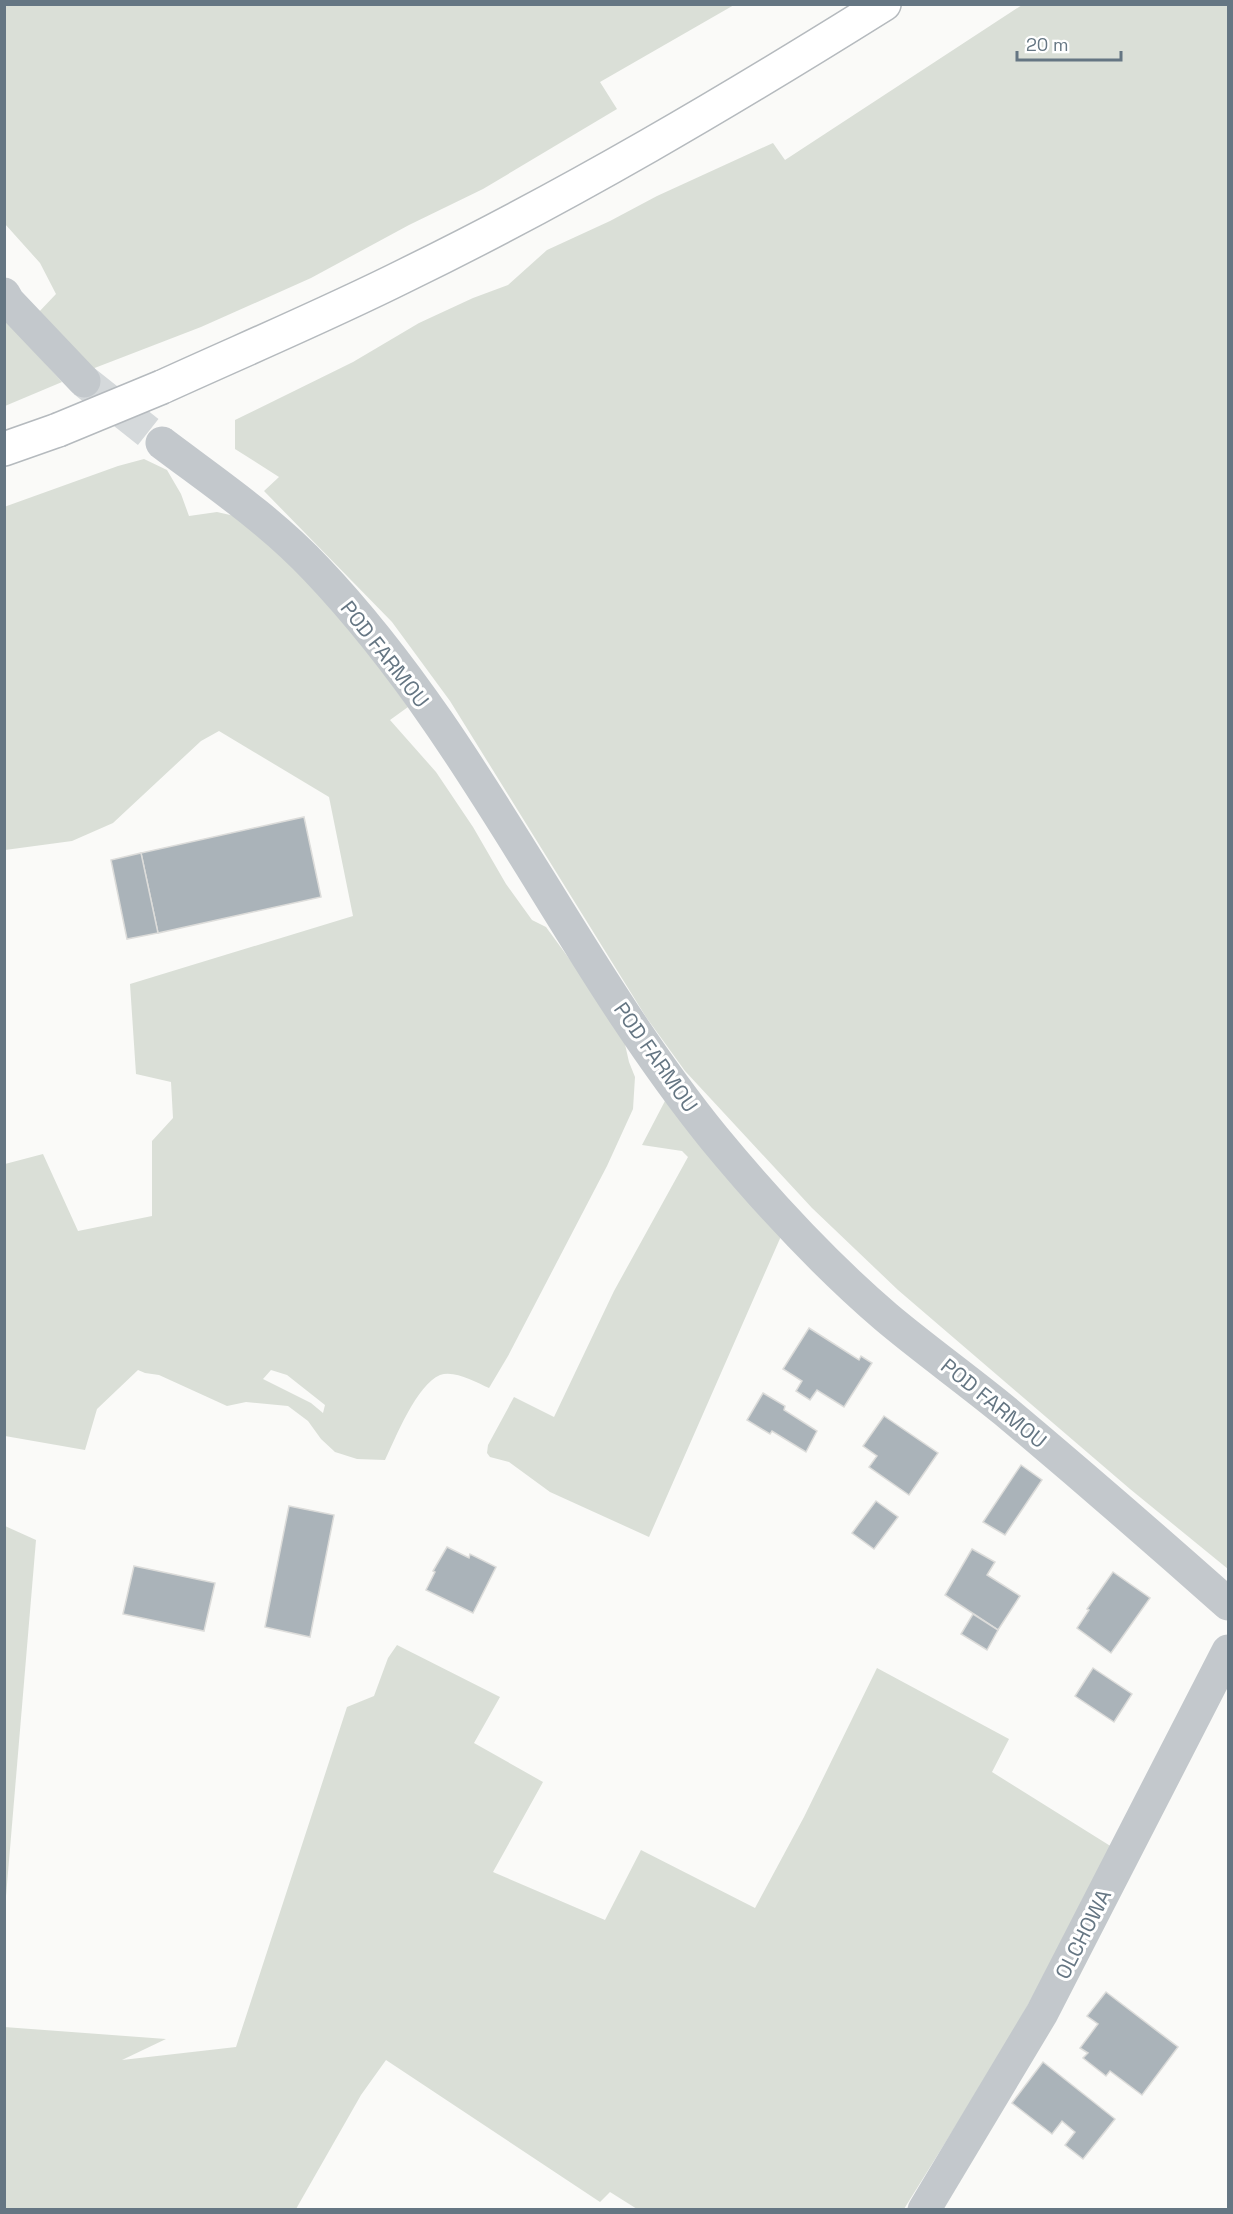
<svg xmlns="http://www.w3.org/2000/svg" width="1233" height="2214" font-family="'Space Grotesk',sans-serif">
  <style>
    .green { fill: #dadfd7; fill-rule: evenodd }
    .building { fill: #aab3b9; stroke: #dcdcda; stroke-width: 1.5 }
    .lines { fill: none; stroke-linecap: round; stroke-linejoin: round }
    .minor-tunnel { stroke: #d5d9db; stroke-width: 33; stroke-dasharray: 33 16; stroke-linecap: butt }
    .major-casing { stroke: #b5babe; stroke-width: 36 }
    .minor { stroke: #c3c8cc; stroke-width: 33 }
    .major { stroke: #fff; stroke-width: 33 }
    .major-bridge-casing { stroke: #b5babe; stroke-width: 36; stroke-linecap: butt }
    .major-bridge { stroke: #fff; stroke-width: 33 }
    .labels { text-anchor: middle; dominant-baseline: central; stroke-width: 6; stroke-linejoin: round; paint-order: stroke }
    .street-label { font-size: 21px; fill: #657683; stroke: #fff }
  </style>
  <rect width="100%" height="100%" fill="#fafaf8"/>
  <g class="green">
    <path d="M5,5H734L600,82L617,109L483,189L409,225L311,278L201,327L92,369L37,314L56,294L40,263L5,224Z"/>
    <path d="M1022,5H1228V1569L1130,1489L898,1290L812,1208L685,1071L646,1017L450,701L392,622L264,491L279,477L235,449V420L353,362L419,323L473,298L508,285L547,250L610,221L657,196L773,143L785,160Z"/>
    <path d="M4,318L62,382L5,406H4Z"/>
    <path d="M144,459L167,470L181,494L189,516L217,512L239,517L266,538L345,620L408,707L390,720L436,772L473,827L506,884L532,920L546,927L622,1031L629,1062L635,1077L633,1109L607,1166L508,1356L489,1388C475,1382 455,1370 440,1375C417,1384 395,1439 385,1460L357,1459L335,1452L321,1439L308,1421L288,1406L246,1402L227,1406L159,1375L145,1373L138,1370L97,1409L85,1450L5,1436V1164L43,1154L78,1231L152,1216V1141L173,1118L171,1082L136,1074L130,984L353,916L329,797L219,731L201,741L113,823L72,841L5,850L4,507L118,466ZM271,1370L287,1375L325,1405L323,1413L311,1403L263,1379Z"/>
    <path d="M666,1099L782,1234L649,1537L550,1492L509,1462L490,1457L487,1453L488,1445L514,1397L554,1417L614,1291L688,1157L682,1151L642,1145Z"/>
    <path d="M5,1526L36,1540L5,1908Z"/>
    <path d="M397,1645L500,1697L474,1743L543,1782L493,1872L605,1920L641,1850L755,1908L804,1817L877,1668L1009,1739L992,1772L1112,1847L1063,1942L1001,2053L904,2209H637L610,2192L600,2202L386,2060L361,2095L296,2209H5L4,2027L166,2039L122,2060L236,2047L347,1707L374,1696L388,1658Z"/>
  </g>
  <g class="building">
    <path d="M304,817L321,897L158,933L141,853Z"/>
    <path d="M141,853L158,933L127,939L111,860Z"/>
    <path d="M809,1328L859,1360L861,1356L872,1363L844,1407L817,1390L810,1400L796,1391L802,1381L783,1369Z"/>
    <path d="M763,1393L785,1406L784,1410L817,1431L806,1452L772,1431L770,1434L747,1420Z"/>
    <path d="M884,1416L938,1453L909,1495L869,1467L877,1456L863,1446Z"/>
    <path d="M1021,1465L1042,1480L1005,1535L983,1522Z"/>
    <path d="M876,1501L898,1517L874,1549L852,1533Z"/>
    <path d="M289,1506L334,1515L310,1637L265,1627Z"/>
    <path d="M447,1547L469,1558L470,1554L496,1567L473,1613L426,1590L435,1572L433,1571Z"/>
    <path d="M972,1549L995,1562L987,1575L1020,1596L998,1630L945,1595Z"/>
    <path d="M134,1566L215,1583L204,1631L123,1614Z"/>
    <path d="M1113,1572L1150,1598L1111,1653L1077,1628L1089,1610L1087,1609Z"/>
    <path d="M973,1614L998,1630L987,1650L961,1634Z"/>
    <path d="M1093,1668L1132,1694L1114,1722L1075,1696Z"/>
    <path d="M1106,1992L1178,2047L1142,2095L1110,2071L1106,2076L1083,2058L1088,2053L1080,2048L1098,2024L1087,2016Z"/>
    <path d="M1043,2062L1115,2119L1083,2159L1065,2145L1075,2132L1062,2121L1052,2134L1012,2103Z"/>
  </g>
  <g class="lines">
    <path class="minor-tunnel" d="M84,381L162,443"/>
    <defs>
      <g id="major">
        <path d="M162,387C243,350 326,315 406,275C570,195 729,101 884,4"/>
        <path d="M4,449L58,430"/>
      </g>
    </defs>
    <use href="#major" class="major-casing"/>
    <g class="minor">
      <path d="M4,294L8,301L84,381"/>
      <path d="M162,443C215,483 270,520 316,569C477,738 568,958 714,1138C766,1201 823,1263 886,1317C924,1349 966,1379 1005,1411C1080,1474 1155,1539 1228,1604"/>
      <path d="M924,2210L1042,2013L1228,1651"/>
    </g>
    <use href="#major" class="major"/>
    <defs>
      <path id="major-bridge" d="M58,430L162,387"/>
    </defs>
    <use href="#major-bridge" class="major-bridge-casing"/>
    <use href="#major-bridge" class="major-bridge"/>
  </g>
  <g class="labels">
    <g class="street-label">
      <text transform="translate(385 654) rotate(52)">POD FARMOU</text>
      <text transform="translate(656 1057) rotate(55)">POD FARMOU</text>
      <text transform="translate(994 1403) rotate(39)">POD FARMOU</text>
      <text transform="translate(1083 1934) rotate(-63)">OLCHOWA</text>
    </g>
  </g>
  <rect width="1233" height="2214" fill="none" stroke="#657683" stroke-width="12"/>
  <path d="M1017 51v9h104v-9" fill="none" stroke="#657683" stroke-width="3"/>
  <text x="1026" y="51" font-size="18" fill="#657683" stroke="#ffffff" stroke-width="4.5" paint-order="stroke">20 m</text>
</svg>
